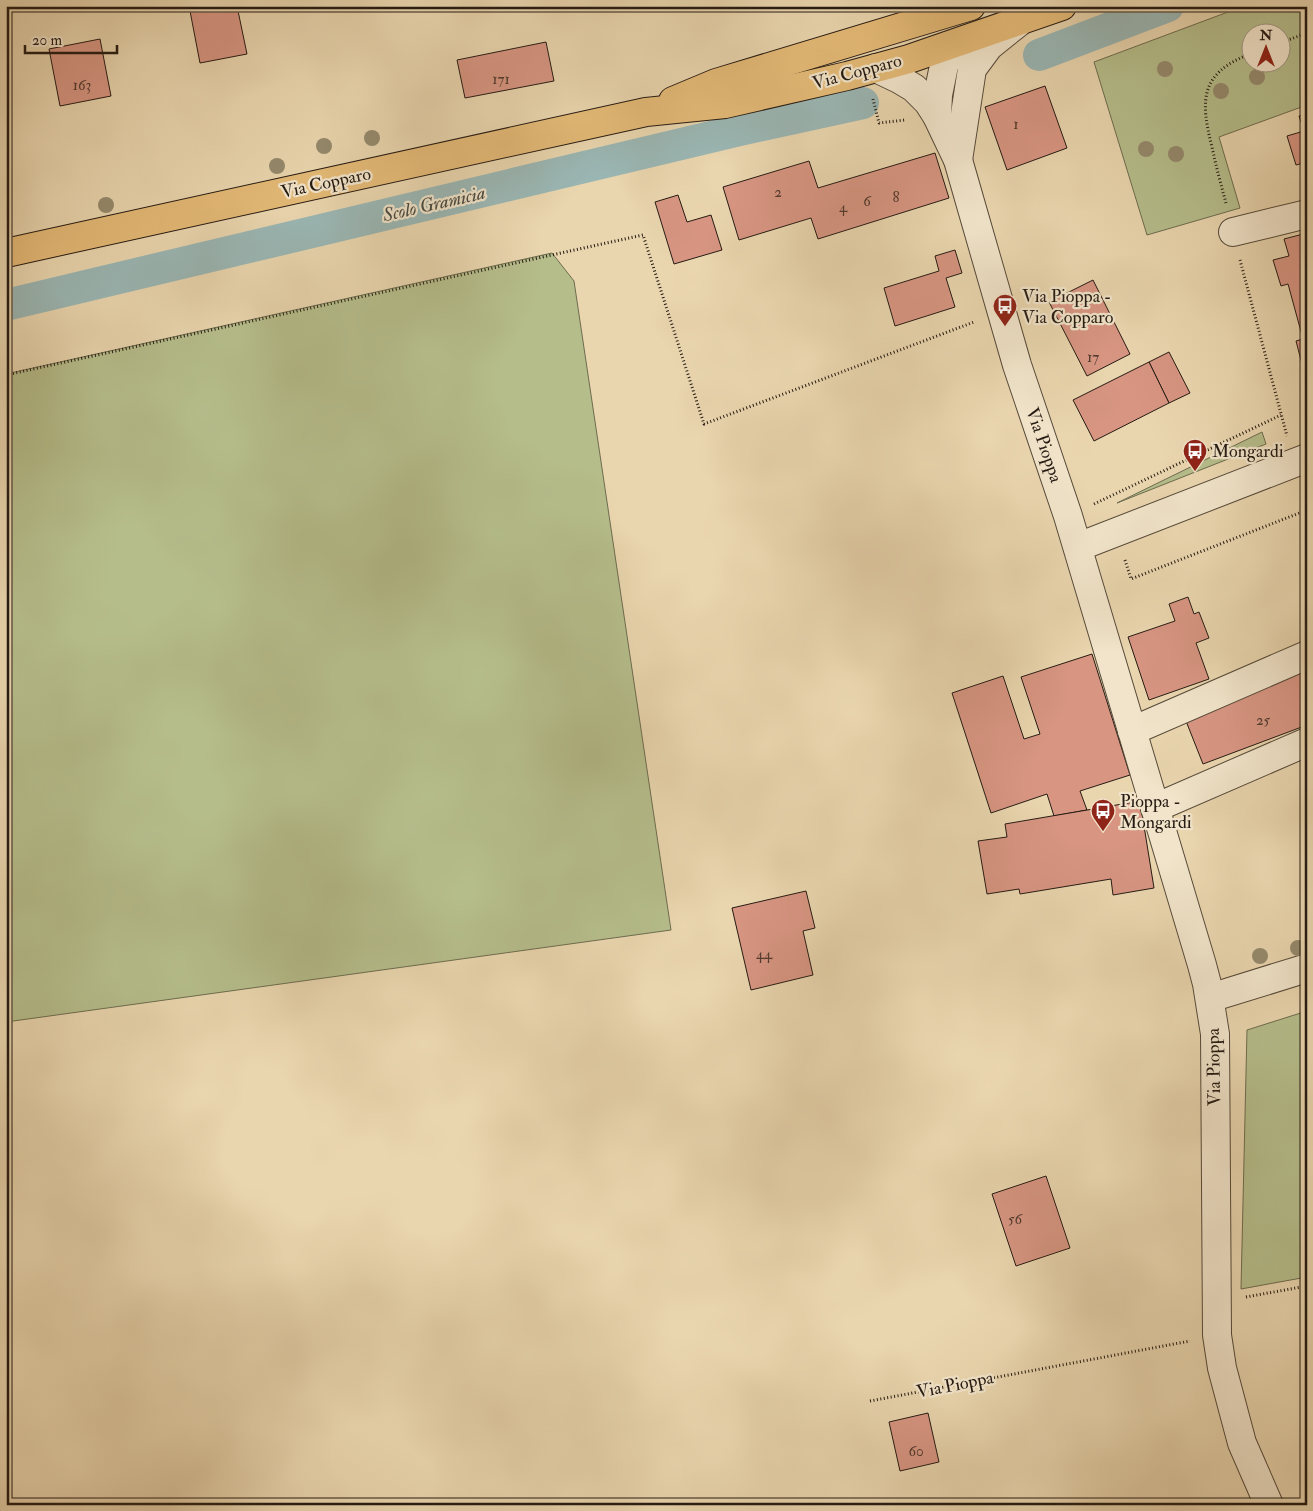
<svg xmlns="http://www.w3.org/2000/svg" width="1313" height="1511" font-family="'IM FELL Double Pica',serif">
  <style>
    .green { fill: #b5bd8b; stroke: #6d6c4f; fill-rule: evenodd }
    .lines { fill: none; stroke-linecap: round; stroke-linejoin: round }
    .canal { stroke: #9ab6b3; stroke-width: 32 }
    .building { fill: #d79582; stroke: #251b13 }
    .minor-casing { stroke: #564a3a; stroke-width: 30 }
    .major-casing { stroke: #251b13; stroke-width: 30 }
    .path { stroke: #251b13; stroke-width: 3; stroke-dasharray: 1 2.5; stroke-linecap: butt }
    .minor { stroke: #f1e4ca; stroke-width: 28 }
    .major { stroke: #e4ba77; stroke-width: 28 }
    .tree { fill: #958a6d }
    .labels { text-anchor: middle; dominant-baseline: central; stroke-width: 4.5; stroke-linejoin: round; paint-order: stroke }
    .number-label { font-size: 15px; fill: #523a2f }
    .street-label { font-size: 18px; fill: #251b13; stroke: #f1e4ca }
    .poi-label { font-size: 18px; fill: #251b13; stroke: #f1e4ca; text-anchor: start }
    .water-label { font-size: 19px; font-style: italic; fill: #484a43; stroke: #f1e4ca }
  </style>
  <rect width="100%" height="100%" fill="#e9d5ae"/>
  <filter id="stains"><feTurbulence type="fractalNoise" baseFrequency=".004" numOctaves="4"/><feColorMatrix values="0 0 0 0 .2 0 0 0 0 .09 0 0 0 0 .02 0 0 0 .5 -.17"/></filter>
  <radialGradient id="worn" r=".72"><stop offset=".6" stop-color="#630" stop-opacity="0"/><stop offset="1" stop-color="#630" stop-opacity=".3"/></radialGradient>
  <g class="green">
    <path d="M1244,6H1307V105L1219,137L1240,208L1147,235L1094,62ZM1250,32H1280V62H1250Z"/>
    <path d="M552,253L574,281L671,930L6,1022V374Z"/>
    <path d="M1262,432L1266,444L1117,503Z"/>
    <path d="M1307,1011V1277L1241,1289L1247,1030Z"/>
  </g>
  <g class="lines">
    <g class="canal">
      <path d="M1039,55L1168,6"/>
      <path d="M6,305L740,130L863,103"/>
    </g>
  </g>
  <g class="building">
    <path d="M211,6H237L247,54L200,63L190,11Z"/>
    <path d="M100,39L111,96L60,106L49,49Z"/>
    <path d="M546,42L554,81L465,98L457,60Z"/>
    <path d="M1045,86L1067,148L1007,170L985,107Z"/>
    <path d="M1307,114V162L1296,165L1287,136L1304,131L1299,116Z"/>
    <path d="M935,153L949,198L818,239L811,218L739,240L723,187L809,161L818,188Z"/>
    <path d="M678,195L687,222L711,215L722,250L674,264L655,202Z"/>
    <path d="M1307,233V367L1303,368L1296,341L1303,339L1288,284L1281,286L1273,260L1289,256L1284,239Z"/>
    <path d="M955,250L962,273L946,278L955,307L895,326L884,288L939,271L935,256Z"/>
    <path d="M1093,280L1130,354L1087,376L1049,302Z"/>
    <path d="M1169,352L1190,393L1169,403L1149,362Z"/>
    <path d="M1149,362L1169,403L1094,441L1073,400Z"/>
    <path d="M1188,597L1194,614L1199,612L1209,638L1196,643L1209,679L1149,700L1128,637L1175,621L1169,604Z"/>
    <path d="M1092,654L1130,775L1080,791L1087,810L1054,816L1047,794L991,813L952,693L1003,676L1024,739L1040,734L1021,677Z"/>
    <path d="M1307,670V725L1203,764L1184,716Z"/>
    <path d="M1140,801L1154,888L1113,895L1111,879L1020,894L1019,889L987,894L978,841L1007,837L1005,824Z"/>
    <path d="M806,891L815,928L803,931L813,975L751,990L732,908Z"/>
    <path d="M1046,1176L1070,1248L1016,1266L992,1194Z"/>
    <path d="M928,1413L939,1462L900,1471L889,1422Z"/>
  </g>
  <g class="lines">
    <defs>
      <g id="minor">
        <path d="M876,68L899,79L914,88L928,102L937,116L958,160L1017,365L1068,516L1202,965L1207,984L1215,1034L1217,1335L1222,1368L1242,1443L1269,1505"/>
        <path d="M937,116L938,95L948,46L965,55L966,58"/>
        <path d="M958,160L972,69L989,46L1019,22"/>
        <path d="M1233,232L1307,214"/>
        <path d="M1078,547L1307,458"/>
        <path d="M1132,731L1307,655"/>
        <path d="M1155,808L1307,742"/>
        <path d="M1210,998L1307,968"/>
      </g>
      <g id="major">
        <path d="M673,101L716,83L971,6"/>
        <path d="M6,253L646,112L725,104L847,76L909,59L1062,6"/>
      </g>
    </defs>
    <use href="#minor" class="minor-casing"/>
    <use href="#major" class="major-casing"/>
    <g class="path">
      <path d="M1280,43L1307,33"/>
      <path d="M873,99L879,123L905,120"/>
      <path d="M1226,203C1221,185 1216,166 1212,147C1200,100 1200,73 1250,54"/>
      <path d="M1240,260L1287,436"/>
      <path d="M6,375L643,235L704,424L974,322"/>
      <path d="M1094,504L1281,415"/>
      <path d="M1125,560L1131,579L1307,510"/>
      <path d="M1246,1297L1307,1286"/>
      <path d="M870,1401L1190,1341"/>
    </g>
    <use href="#minor" class="minor"/>
    <use href="#major" class="major"/>
  </g>
  <g class="tree">
    <circle cx="1165" cy="69" r="8"/>
    <circle cx="1257" cy="77" r="8"/>
    <circle cx="1221" cy="91" r="8"/>
    <circle cx="372" cy="138" r="8"/>
    <circle cx="324" cy="146" r="8"/>
    <circle cx="1146" cy="149" r="8"/>
    <circle cx="1176" cy="154" r="8"/>
    <circle cx="277" cy="166" r="8"/>
    <circle cx="106" cy="205" r="8"/>
    <circle cx="1298" cy="948" r="8"/>
    <circle cx="1260" cy="956" r="8"/>
  </g>
  <defs>
    <symbol id="bus-pin" viewBox="-11 -11 22 30"><path d="M0 17L-7.5 6A9.5 9.5 0 1 1 7.5 6Z" fill="#8f2418" stroke="#f1e4ca"/><path d="M-5-6H5V4H4V6H2V4H-2V6H-4V4H-5ZM-3.5-4V0h7V-4ZM-3.5 1.2v1.5H-2V1.2ZM2 1.2v1.5H3.5V1.2Z" fill="#fff"/></symbol>
  </defs>
  <g fill-rule="evenodd">
    <use href="#bus-pin" x="991" y="292" width="28" height="38"/>
    <use href="#bus-pin" x="1181" y="437" width="28" height="38"/>
    <use href="#bus-pin" x="1089" y="797" width="28" height="38"/>
  </g>
  <g class="labels">
    <g class="number-label">
      <text x="501" y="79">171</text>
      <text x="82" y="85">163</text>
      <text x="1016" y="124">1</text>
      <text x="778" y="192">2</text>
      <text x="896" y="197">8</text>
      <text x="867" y="201">6</text>
      <text x="843" y="207">4</text>
      <text x="1093" y="357">17</text>
      <text x="1263" y="720">25</text>
      <text x="764" y="954">44</text>
      <text x="1015" y="1219">56</text>
      <text x="916" y="1451">60</text>
    </g>
    <g class="street-label">
      <text transform="translate(857 72) rotate(-15)">Via Copparo</text>
      <text transform="translate(326 183) rotate(-12)">Via Copparo</text>
      <text transform="translate(1044 445) rotate(71)">Via Pioppa</text>
      <text transform="translate(1214 1067) rotate(-91)">Via Pioppa</text>
      <text transform="translate(955 1385) rotate(-11)">Via Pioppa</text>
    </g>
    <g class="poi-label">
      <text x="1022" y="296">Via Pioppa -<tspan x="1022" dy="21">Via Copparo</tspan></text>
      <text x="1212" y="451">Mongardi</text>
      <text x="1120" y="801">Pioppa -<tspan x="1120" dy="21">Mongardi</tspan></text>
    </g>
    <g class="water-label">
      <text transform="translate(434 204) rotate(-13)">Scolo Gramicia</text>
    </g>
  </g>
  <rect width="1313" height="1511" fill="none" stroke="#e9d5ae" stroke-width="25"/>
  <rect x="8" y="8" width="1298" height="1496" fill="none" stroke="#251b13" stroke-width="2.5"/>
  <rect x="12" y="12" width="1288" height="1486" fill="none" stroke="#251b13"/>
  <g transform="translate(1266 48)"><circle r="24" fill="#f1e4ca" stroke="#9f9481"/>
  <path d="M0-4L9 19L0 12L-9 19Z" fill="#8f2418"/>
  <text y="-8" font-size="14" font-weight="bold" text-anchor="middle" fill="#251b13">N</text>
  </g>
  <path d="M25 45v8h92v-8" fill="none" stroke="#251b13" stroke-width="2.5"/>
  <text x="32" y="45" font-size="15" fill="#251b13" stroke="#f1e4ca" stroke-width="4" paint-order="stroke">20 m</text>
  <rect width="100%" height="100%" filter="url(#stains)"/>
  <rect width="100%" height="100%" fill="url(#worn)"/>
</svg>
